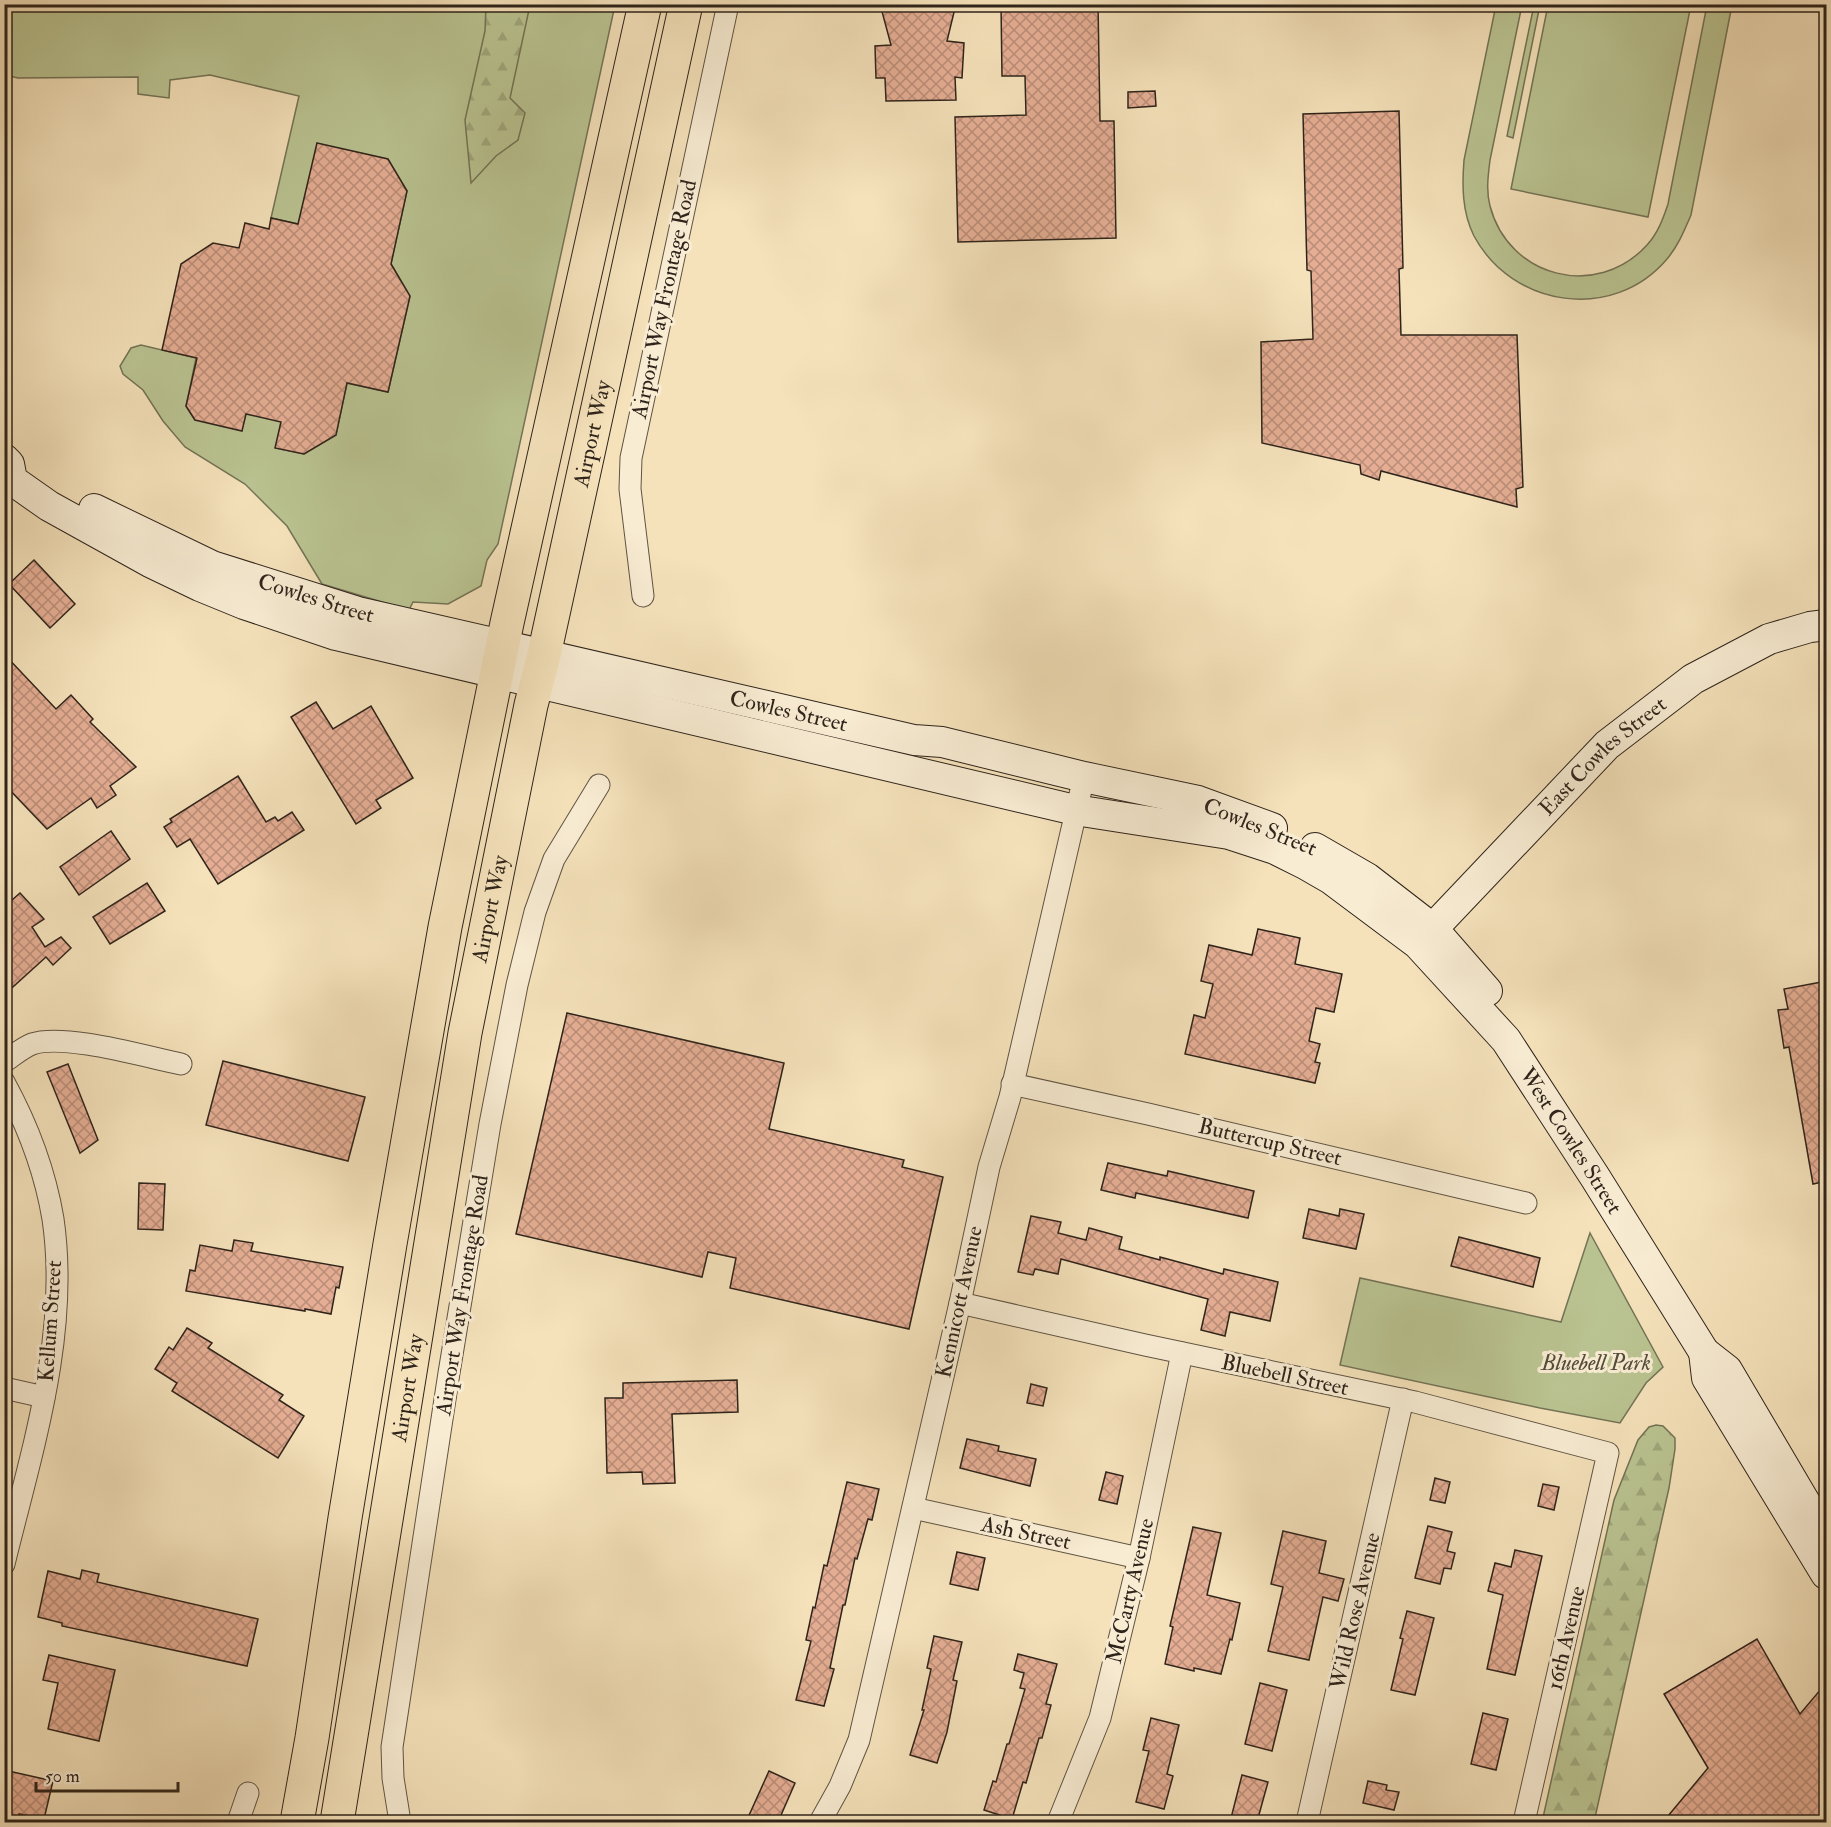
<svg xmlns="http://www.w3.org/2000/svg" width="1831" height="1827" font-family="'IM FELL Double Pica',serif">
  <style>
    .green { fill: #bac492; stroke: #747456; stroke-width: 1.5 }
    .forest { fill: url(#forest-firs); stroke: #747456; stroke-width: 1.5 }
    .building { fill: url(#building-cross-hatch); stroke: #2f241b; stroke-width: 1.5 }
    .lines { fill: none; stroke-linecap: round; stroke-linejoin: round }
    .street-casing { stroke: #605443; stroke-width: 23 }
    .secondary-casing { stroke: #2f241b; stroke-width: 32 }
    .primary-casing { stroke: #2f241b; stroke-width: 35 }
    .street { stroke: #f8ecd3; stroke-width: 21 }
    .secondary { stroke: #f8ecd3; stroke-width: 30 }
    .primary { stroke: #f5e2bb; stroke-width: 33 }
    .labels { text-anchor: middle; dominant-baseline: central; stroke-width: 6; stroke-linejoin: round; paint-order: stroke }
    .street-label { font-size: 22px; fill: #2f241b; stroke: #f8ecd3 }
    .park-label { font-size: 22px; font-style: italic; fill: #524c39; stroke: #f8ecd3 }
  </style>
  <defs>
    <pattern id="forest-firs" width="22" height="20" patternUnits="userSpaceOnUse" patternTransform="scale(1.5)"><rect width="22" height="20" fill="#bac492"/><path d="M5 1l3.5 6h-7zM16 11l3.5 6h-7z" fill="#a0a87d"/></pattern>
    <pattern id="building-cross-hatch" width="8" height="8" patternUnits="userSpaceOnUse" patternTransform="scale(1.5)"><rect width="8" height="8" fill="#e5ae94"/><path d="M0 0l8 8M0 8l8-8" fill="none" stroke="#ba8d78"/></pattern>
  </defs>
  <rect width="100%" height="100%" fill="#f5e2bb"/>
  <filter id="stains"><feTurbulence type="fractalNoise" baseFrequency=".00333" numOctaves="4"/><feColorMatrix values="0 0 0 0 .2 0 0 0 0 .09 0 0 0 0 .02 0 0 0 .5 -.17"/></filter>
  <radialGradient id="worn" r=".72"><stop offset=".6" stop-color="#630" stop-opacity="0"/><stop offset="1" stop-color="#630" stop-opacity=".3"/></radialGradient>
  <g class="green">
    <path d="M5,5H615L498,544L487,560L481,586L448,604L413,602L409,610L322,584L287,526L245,484L185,447L163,421L143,390L123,374L120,366L131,348L141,345L196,358L186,406L195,420L248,402L281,422L276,448L304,454L336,435L347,383L388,392L410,296L391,264L407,191L388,160L298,224L271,218L299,96L210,75L170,80L169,98L138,94V77L18,78L5,75Z"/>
    <path d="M1496,5H1522L1490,160C1488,176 1486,191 1490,206C1509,278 1597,300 1647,245C1658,233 1663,219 1668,204L1707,5H1732L1691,215C1684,231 1678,246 1667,259C1613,323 1512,307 1474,236C1462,212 1462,186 1464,160Z"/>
    <path d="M1534,5H1540L1513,138L1507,136Z"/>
    <path d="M1548,5H1691L1648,217L1511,189Z"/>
    <path d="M1590,1233L1663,1367L1646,1383L1620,1423L1540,1408L1340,1365L1360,1278L1561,1322Z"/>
  </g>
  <g class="forest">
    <path d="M486,5H530L510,98L525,113L518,140L496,156L471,183L465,120L485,31Z"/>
    <path d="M1656,1425L1663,1426L1675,1438V1449L1669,1488L1594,1822H1542L1614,1500L1638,1440L1649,1427Z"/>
  </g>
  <g class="building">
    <path d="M880,4H956L947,41L964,43L962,78L955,77L956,100L886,101L885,78H876L875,46L891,45Z"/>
    <path d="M1001,4H1098L1100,121H1114L1116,238L958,242L955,117L1026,115L1025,76H1002Z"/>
    <path d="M1155,91L1156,106L1128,108V92Z"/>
    <path d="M1399,111L1403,268L1399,269L1401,335H1517L1523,487L1516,489L1517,507L1381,471L1379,480L1361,474L1360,465L1262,443L1261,342L1313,339L1311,271L1307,270L1303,114Z"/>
    <path d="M317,143L388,159L407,191L391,264L410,296L388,392L347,383L336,435L304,454L275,448L281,422L246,414L242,431L195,420L186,406L197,358L162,350L181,264L213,243L239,248L245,223L269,229L271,218L298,224Z"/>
    <path d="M34,560L75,604L50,628L9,584Z"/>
    <path d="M4,654L56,709L71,695L93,719L90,722L136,767L110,786L116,795L97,808L91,798L47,829L4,784Z"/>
    <path d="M316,702L333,729L371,706L413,778L376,800L381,808L356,824L291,717Z"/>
    <path d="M238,776L266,822L275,817L278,821L292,812L304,830L218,884L190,839L177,847L164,827L172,822L170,819Z"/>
    <path d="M111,831L130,859L79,895L60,867Z"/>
    <path d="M147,883L165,911L110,944L93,917Z"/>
    <path d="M20,893L44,919L32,927L45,947L61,937L71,948L53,965L46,957L4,995V907Z"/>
    <path d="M1258,929L1300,938L1295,964L1342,974L1334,1012L1316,1008L1309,1041L1320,1044L1315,1062L1320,1063L1315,1083L1185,1054L1194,1015L1205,1018L1213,984L1201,981L1209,945L1252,955Z"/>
    <path d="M1827,981V1181L1813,1184L1789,1047L1784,1048L1778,1010L1788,1009L1784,989Z"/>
    <path d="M567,1013L784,1063L769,1129L904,1160L902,1167L943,1177L909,1329L730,1288L736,1258L708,1252L702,1277L516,1234Z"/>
    <path d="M223,1061L365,1097L348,1161L206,1125Z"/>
    <path d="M68,1064L98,1140L80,1153L47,1072Z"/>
    <path d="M1108,1163L1167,1176L1168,1171L1254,1191L1248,1218L1136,1193L1135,1198L1101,1190Z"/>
    <path d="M139,1183L165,1184L163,1230L138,1229Z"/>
    <path d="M1309,1209L1339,1216L1340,1209L1364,1214L1356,1249L1303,1238Z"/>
    <path d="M1031,1216L1061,1222L1058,1233L1086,1240L1089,1228L1122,1237L1119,1249L1160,1260V1257L1223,1274L1224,1269L1278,1282L1270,1321L1230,1312L1225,1336L1201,1330L1208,1299L1061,1259L1058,1274L1035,1269L1033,1275L1018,1272Z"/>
    <path d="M1459,1237L1540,1258L1533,1287L1451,1266Z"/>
    <path d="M234,1240L253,1243L251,1251L343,1267L339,1288L336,1287L331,1314L305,1309V1311L186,1291L190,1270L195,1271L200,1245L232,1251Z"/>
    <path d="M187,1328L212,1343L208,1348L283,1395L279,1400L304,1416L278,1458L172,1391L177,1383L155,1369L169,1347L173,1350Z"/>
    <path d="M737,1380L738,1412L672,1414L675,1483L643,1484L642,1472L607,1473L605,1398H623V1383Z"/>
    <path d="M1031,1384L1047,1388L1043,1406L1027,1403Z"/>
    <path d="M967,1439L999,1446L998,1451L1036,1459L1030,1486L960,1468Z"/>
    <path d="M1106,1472L1123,1476L1117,1504L1099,1500Z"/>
    <path d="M1435,1478L1450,1482L1445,1503L1430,1500Z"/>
    <path d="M847,1482L879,1489L872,1520L868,1519L857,1559L855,1558L845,1605H843L830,1668L834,1669L824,1706L796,1700L811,1641L806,1640L813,1607L815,1608L824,1565L827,1566Z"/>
    <path d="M1543,1484L1559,1487L1554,1510L1538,1506Z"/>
    <path d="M1428,1526L1452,1532L1447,1551L1455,1553L1451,1569L1444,1568L1440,1584L1415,1578Z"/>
    <path d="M1193,1527L1221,1533L1207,1595L1240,1603L1232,1640L1230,1639L1221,1674L1194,1668V1671L1165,1664L1173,1627L1170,1626Z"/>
    <path d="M1283,1531L1326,1541L1319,1573L1344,1579L1338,1601L1323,1597L1309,1660L1268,1651L1283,1587L1271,1584Z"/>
    <path d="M1515,1550L1542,1556L1515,1675L1487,1669L1503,1595L1488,1591L1495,1563L1511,1567Z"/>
    <path d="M957,1552L985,1558L978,1590L950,1584Z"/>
    <path d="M82,1570L99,1574L97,1582L258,1619L247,1666L62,1626V1623L38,1617L48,1571L80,1579Z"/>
    <path d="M1407,1611L1434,1618L1415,1695L1391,1690L1403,1639L1400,1638Z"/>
    <path d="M934,1636L962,1642L953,1680L957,1681L947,1732L937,1763L910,1755L924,1710H922L931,1669L927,1668Z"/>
    <path d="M1757,1639L1800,1714L1827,1682V1822H1663L1708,1768L1664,1694Z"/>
    <path d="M1018,1654L1057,1664L1046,1704L1051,1705L1042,1738H1039L1026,1783L1023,1782L1012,1819L984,1810L993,1781L996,1782L1007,1744H1009L1025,1689L1020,1688L1024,1673L1014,1670Z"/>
    <path d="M49,1655L115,1670L99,1741L48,1729L58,1683L43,1680Z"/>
    <path d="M1260,1683L1287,1690L1272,1751L1245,1744Z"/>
    <path d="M1483,1713L1508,1719L1496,1770L1471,1764Z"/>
    <path d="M1151,1718L1179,1725L1167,1774L1173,1776L1164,1809L1136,1802L1149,1751L1143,1750Z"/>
    <path d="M4,1770L53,1781L44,1819L19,1814L17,1822H4Z"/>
    <path d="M769,1771L795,1783L778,1822H746Z"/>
    <path d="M1242,1775L1268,1782L1257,1822H1230Z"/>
    <path d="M1368,1781L1387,1785L1386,1790L1399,1792L1394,1810L1363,1803Z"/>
  </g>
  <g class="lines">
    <defs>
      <g id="street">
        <path d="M643,596L630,489L631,458L728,4"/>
        <path d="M4,1062C13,1056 22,1048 32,1044C64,1033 146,1057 181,1064"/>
        <path d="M4,1082C27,1124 45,1171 53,1219C70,1335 31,1453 4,1564"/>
        <path d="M1012,1084L1148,1114L1526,1203"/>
        <path d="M960,1303L1145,1345L1415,1402L1608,1453L1524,1822"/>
        <path d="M4,1388L44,1397"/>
        <path d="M913,1508L1139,1558"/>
        <path d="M238,1822L248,1793"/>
        <path d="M400,1822L393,1778L392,1747L449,1373L490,1124L517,985L535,912L554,859L599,785"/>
        <path d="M820,1822L840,1786L859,1740L960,1303L989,1167L1010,1097L1084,777"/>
        <path d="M1058,1822L1100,1718L1139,1558L1182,1353"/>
        <path d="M1307,1822L1403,1399"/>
      </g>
      <g id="secondary">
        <path id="s1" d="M4,459L9,464L12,480L49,506L150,562L200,586L244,604L336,635L1075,810L1229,834L1275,849L1305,864L1331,879L1418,944L1506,1040L1595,1177L1704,1352L1727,1370L1826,1538"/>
        <path id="s2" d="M94,509L212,566L358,612L914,740L942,742L1084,777L1198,801L1272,828"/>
        <path d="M1315,848L1367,878L1433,929L1487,991"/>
        <path id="s3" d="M1420,942L1607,745L1693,679L1769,639L1810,627L1826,625"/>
        <path d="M1704,1352L1707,1378L1826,1574"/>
      </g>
      <g id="primary">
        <path d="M297,1822L312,1738L345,1518L390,1244L445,927L507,623L645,4"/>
        <path id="s4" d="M337,1822L465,1033L531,705L544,655L686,4"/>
      </g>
    </defs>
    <use href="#street" class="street-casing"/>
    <use href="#secondary" class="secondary-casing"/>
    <use href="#primary" class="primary-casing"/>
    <use href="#street" class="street"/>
    <use href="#secondary" class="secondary"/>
    <use href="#primary" class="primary"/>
  </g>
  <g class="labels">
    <g class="street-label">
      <text transform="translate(664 299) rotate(-78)">Airport Way Frontage Road</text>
      <text stroke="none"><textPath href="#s4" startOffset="1412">Airport Way</textPath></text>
      <text stroke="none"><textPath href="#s2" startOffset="240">Cowles Street</textPath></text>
      <text stroke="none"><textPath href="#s2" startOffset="726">Cowles Street</textPath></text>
      <text stroke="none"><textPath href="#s3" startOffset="261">East Cowles Street</textPath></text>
      <text transform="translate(1260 827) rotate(22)">Cowles Street</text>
      <text stroke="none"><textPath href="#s4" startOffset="926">Airport Way</textPath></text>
      <text stroke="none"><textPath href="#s1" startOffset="1770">West Cowles Street</textPath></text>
      <text transform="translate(1270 1142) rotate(13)">Buttercup Street</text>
      <text transform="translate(462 1295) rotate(-81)">Airport Way Frontage Road</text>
      <text transform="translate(959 1302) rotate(-78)">Kennicott Avenue</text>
      <text transform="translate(50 1321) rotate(-86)">Kellum Street</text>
      <text transform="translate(1285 1375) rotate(12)">Bluebell Street</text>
      <text stroke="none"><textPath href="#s4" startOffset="440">Airport Way</textPath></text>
      <text transform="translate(1026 1533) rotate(12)">Ash Street</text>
      <text transform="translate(1130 1591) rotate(-77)">McCarty Avenue</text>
      <text transform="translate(1355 1611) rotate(-77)">Wild Rose Avenue</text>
      <text transform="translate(1566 1638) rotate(-77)">16th Avenue</text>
    </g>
    <g class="park-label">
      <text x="1596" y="1363">Bluebell Park</text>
    </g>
  </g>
  <rect width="1831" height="1827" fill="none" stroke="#f5e2bb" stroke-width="24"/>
  <rect x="6" y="6" width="1819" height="1815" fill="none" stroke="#2f241b" stroke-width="3"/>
  <rect x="12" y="12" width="1807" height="1803" fill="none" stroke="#2f241b" stroke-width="1.5"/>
  <path d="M36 1782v9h142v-9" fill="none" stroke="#2f241b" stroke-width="3"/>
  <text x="45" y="1782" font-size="18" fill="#2f241b" stroke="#f8ecd3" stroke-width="4.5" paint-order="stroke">50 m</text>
  <rect width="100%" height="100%" filter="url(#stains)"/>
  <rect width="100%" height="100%" fill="url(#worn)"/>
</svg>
